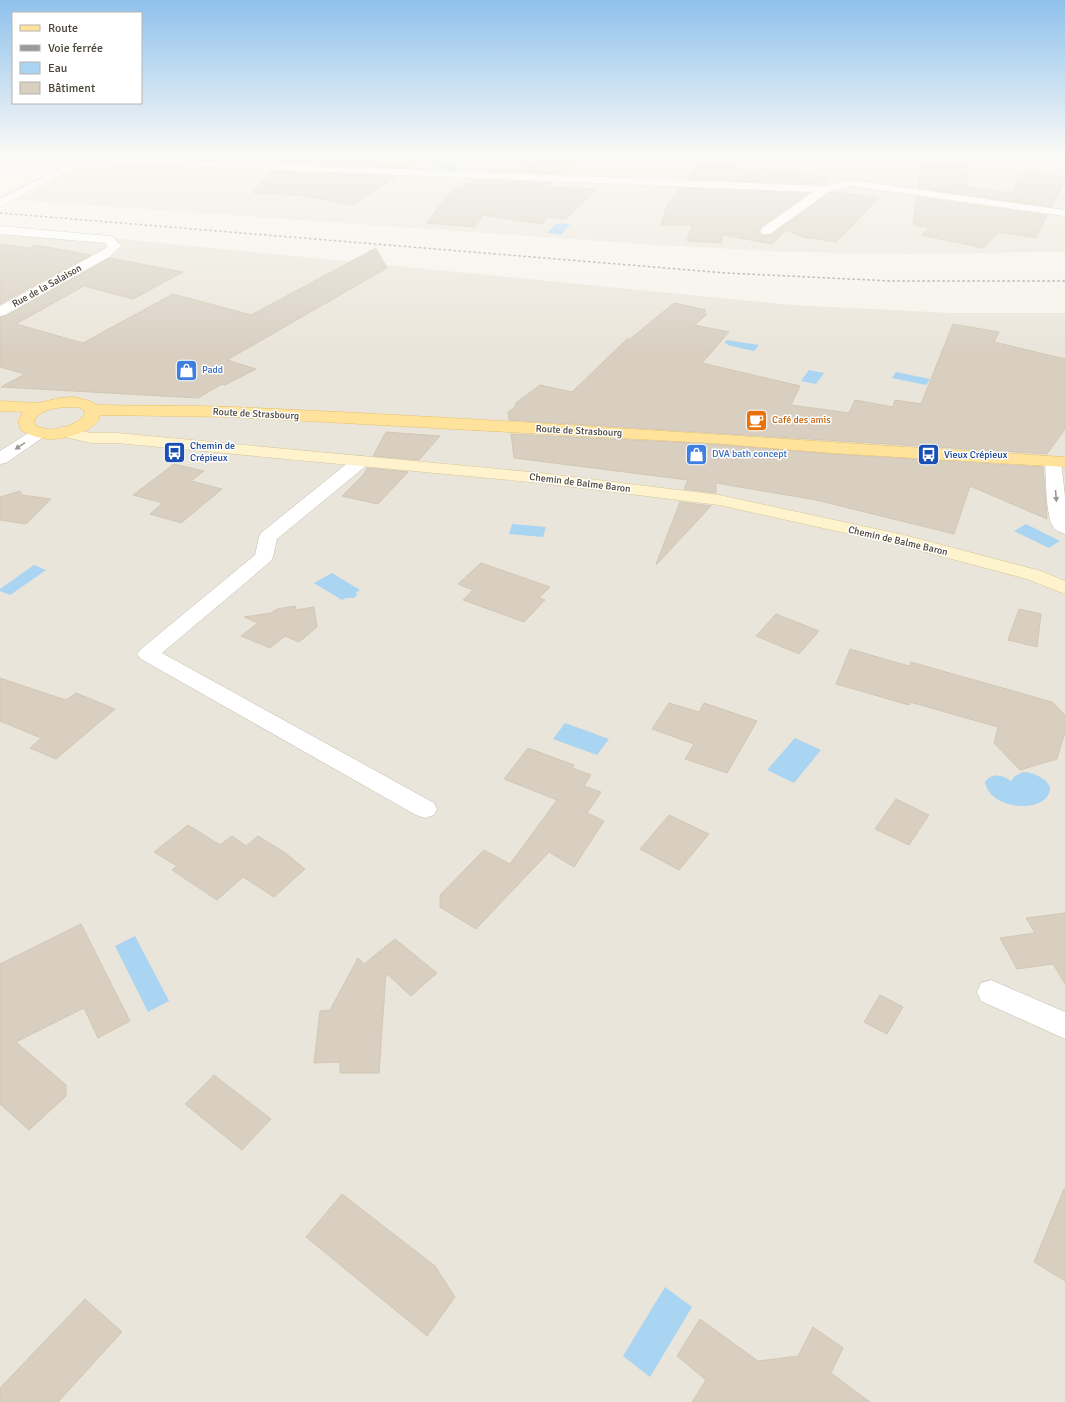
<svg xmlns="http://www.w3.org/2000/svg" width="1065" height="1402" font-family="Signika,sans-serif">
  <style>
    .residential { fill: #eae5da }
    .water { fill: #a9d4f2 }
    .building { fill: #d8cfc1; stroke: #d3c7b4 }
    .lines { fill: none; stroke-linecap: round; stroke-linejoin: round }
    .street-casing { stroke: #c2bbae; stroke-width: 1 }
    .secondary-casing { stroke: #d6c79b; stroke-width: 1 }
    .primary-casing { stroke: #e6c16a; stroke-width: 1 }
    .street { fill: #fff; fill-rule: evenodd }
    .secondary { fill: #fff3cd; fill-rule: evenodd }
    .primary { fill: #ffe39c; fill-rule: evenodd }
    .rail { stroke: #9a9a9a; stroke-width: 1.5; stroke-dasharray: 2.5 2.5; stroke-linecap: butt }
    .oneway { fill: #9c9892 }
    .labels { text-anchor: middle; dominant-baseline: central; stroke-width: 3; stroke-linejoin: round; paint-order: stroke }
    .far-street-label { font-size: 10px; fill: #4b4439; stroke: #fff }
    .far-shop-label { font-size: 10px; fill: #366cbe; stroke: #fff; text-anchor: start }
    .far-food-label { font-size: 10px; fill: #c56008; stroke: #fff; text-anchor: start }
    .far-transit-label { font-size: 10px; fill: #164399; stroke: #fff; text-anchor: start }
  </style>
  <rect width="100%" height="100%" fill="#f6f3ec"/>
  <g class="residential">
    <path d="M1,156H697L758,163L881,156H1065V252L908,254L785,252L656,245L17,200L87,164Z"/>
    <path d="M0,227L792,305L951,313H1065V1402H0Z"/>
  </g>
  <g class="water">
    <path d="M440,161H455L456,171H441L440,163L432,165L427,163Z"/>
    <path d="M562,223L570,225L561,235L547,233L556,224Z"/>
    <path d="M727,340L759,345L754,351L727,345L728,344L724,343Z"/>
    <path d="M809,370L824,373L816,384L801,381Z"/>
    <path d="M896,372L930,379L926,385L892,378Z"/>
    <path d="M512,524L546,527L543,537L509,534Z"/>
    <path d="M1026,524L1060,541L1049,548L1014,531Z"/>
    <path d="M34,565L46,570L10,595L0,591V589Z"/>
    <path d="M332,573L360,590L356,593L357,595L354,598H346L342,600L314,583Z"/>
    <path d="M565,723L609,739L597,755L553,739Z"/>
    <path d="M795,738L821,750L794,783L767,770Z"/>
    <path d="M1023,772C1033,772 1046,778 1050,787C1051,814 990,812 985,782C992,772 1003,775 1011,781L1015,776Z"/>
    <path d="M135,936L169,1001L148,1012L115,946Z"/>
    <path d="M665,1287L692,1307L650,1377L623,1356Z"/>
  </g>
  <g class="building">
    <path d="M540,156H584L563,174L493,171L500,167L520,171Z"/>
    <path d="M285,157L417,163L410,168L280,162Z"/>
    <path d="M921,162L967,166L968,187L1012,193L1020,175L1023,176L1025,172L1065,177V181L1052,207L918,188Z"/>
    <path d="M700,163L757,170L764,168L829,178L821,184L688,179Z"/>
    <path d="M272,171L397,176L353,205L305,196L252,193Z"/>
    <path d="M476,180L552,183L547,187L597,189L566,219L548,217L542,224L483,215L475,227L427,223L449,193Z"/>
    <path d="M680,188L809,193L761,227L759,232L762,236L771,235L829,193L837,192L879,198L836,242L803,237L786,230L772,244L723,235L721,243L687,241L692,225H661L667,205Z"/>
    <path d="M916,197L1047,215L1036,238L998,232L983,248L922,235L930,228L913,225Z"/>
    <path d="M0,244L30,248L36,245L91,255L0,304Z"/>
    <path d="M376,248L387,268L227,360L256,369L225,385L222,384L198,398L1,387L25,374L0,367V317L6,316L110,258L183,272L133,299L84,286L16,324L83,343L173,294L251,315Z"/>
    <path d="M674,303L706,310L703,313L707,314L695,325L729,332L702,363L800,386L791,405L849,413L855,400L893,407L895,400L921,404L953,324L999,332L994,342L1065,359V429L1047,454L509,420L508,412L515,407L516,403L540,385L572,392L627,339H630Z"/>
    <path d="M386,432L440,436L419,460L373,456Z"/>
    <path d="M511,434L711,444L831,454L1043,467L1047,519L970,486L954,534L816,500L716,483V493L684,489L688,480L514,458Z"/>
    <path d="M174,464L204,471L191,481L222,489L181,523L150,514L163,503L133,495Z"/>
    <path d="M367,468L408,472L378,504L342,496L364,474Z"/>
    <path d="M20,491L22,495L51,499L26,524L0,520V497Z"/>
    <path d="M680,502L711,506L657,564H656Z"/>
    <path d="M481,563L550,587L539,598L545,600L524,622L463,600L473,590L458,584Z"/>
    <path d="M295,606L296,610L314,607L317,627L299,642L285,636L270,648L241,636L258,623L244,617L271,613L277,609Z"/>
    <path d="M1019,609L1041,614L1037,647L1008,640Z"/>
    <path d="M776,614L819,631L799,654L756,636Z"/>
    <path d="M850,649L909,666L911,662L1052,702L1065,715V732L1057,759L1020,770L994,743L998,727L910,702L909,705L836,684Z"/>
    <path d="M0,678L66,700L76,693L115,709L56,759L30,748L41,738L0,721Z"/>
    <path d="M669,703L699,712L704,703L757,721L727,773L685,759L694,744L652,729Z"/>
    <path d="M528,748L574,765L572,768L591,775L584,786L601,792L587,813L604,821L574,867L549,852L476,929L440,907V895L484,850L510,864L557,800L504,779Z"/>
    <path d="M896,799L929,815L909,845L875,829Z"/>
    <path d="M669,815L709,834L679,870L640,849Z"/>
    <path d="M188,825L220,845L232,836L246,846L258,836L284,852L305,869L274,897L243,877L217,900L172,870L177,866L154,852Z"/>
    <path d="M1065,913V984L1053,964L1017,969L1000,938L1035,933L1026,918Z"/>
    <path d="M81,924L130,1021L98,1038L84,1008L16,1042L66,1085V1096L29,1130L0,1104V964Z"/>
    <path d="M395,939L437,973L411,996L386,973L379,1073H340V1062L314,1063L320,1011L330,1010L358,958L364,964Z"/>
    <path d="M880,995L903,1007L887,1034L864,1022Z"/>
    <path d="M214,1075L271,1119L242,1150L185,1104Z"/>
    <path d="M1064,1189H1065V1281L1034,1262Z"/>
    <path d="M342,1194L435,1266L455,1297L427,1336L306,1237Z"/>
    <path d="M85,1299L122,1332L58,1402H0V1388Z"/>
    <path d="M700,1319L758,1361L798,1356L813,1327L843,1348L831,1373L870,1402H692L706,1380L677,1356Z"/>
  </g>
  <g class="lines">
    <defs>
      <g id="street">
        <path d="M84,156L824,186L851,180L1065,210V216L851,186L828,192L770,234H762L760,231L762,228L813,192L86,162L0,207V199Z"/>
        <path d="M0,226L109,236L113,237L121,246L109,257L5,315L0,316V306L101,251L108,246L105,243L0,234Z"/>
        <path d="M39,428L45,430L47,433L45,436L6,463L0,464V451L33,430Z"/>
        <path d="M361,456L367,457L369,461L367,465L277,539L273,557L271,561L162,653L434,803L437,809L434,815L425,818L416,815L141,659L137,654L141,649L255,555L259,537L261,533L355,457Z"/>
        <path d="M1053,457L1059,458L1061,462L1065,496V534C1060,532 1055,531 1052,525C1046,515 1046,476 1045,462L1047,458Z"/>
        <path d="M991,980L1065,1012V1039L981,1001L977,992L981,983Z"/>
      </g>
      <path id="secondary" d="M63,427L91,433H117L541,473L719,495L904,535L1041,571L1065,581V594L1027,579L895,544L719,505L541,483L117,443H91L57,435L55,432L57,429Z"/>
      <path id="primary" d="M73,397L90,401L97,405C143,406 188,405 234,407C511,419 788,440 1065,457V467L831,453L711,443L232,417L100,415C98,431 65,439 52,439C41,439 31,436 21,430L18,421L23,412L0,411V401L38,403L60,398ZM65,407H79L85,411L84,416C71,428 51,434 35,425L34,421C39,410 55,408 65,407Z"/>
    </defs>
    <use href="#street" class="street-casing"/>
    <use href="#secondary" class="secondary-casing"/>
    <use href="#primary" class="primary-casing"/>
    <use href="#street" class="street"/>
    <use href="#secondary" class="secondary"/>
    <use href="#primary" class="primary"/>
    <path class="rail" d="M0,213L726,273L891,281H1065"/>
  </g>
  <defs><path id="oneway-solid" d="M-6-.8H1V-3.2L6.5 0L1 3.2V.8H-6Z"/></defs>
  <g class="oneway">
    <use href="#oneway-solid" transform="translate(20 446) rotate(146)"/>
    <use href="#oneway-solid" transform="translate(1056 496) rotate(85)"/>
  </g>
  <linearGradient id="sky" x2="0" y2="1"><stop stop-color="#8fc1ec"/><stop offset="0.44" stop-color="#fbfaf6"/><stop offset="1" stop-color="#fbfaf6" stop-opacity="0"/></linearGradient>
  <rect width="1065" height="352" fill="url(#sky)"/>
  <defs>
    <symbol id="shop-square" viewBox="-11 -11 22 22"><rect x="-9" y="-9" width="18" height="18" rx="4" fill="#3f7fe0" stroke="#fff"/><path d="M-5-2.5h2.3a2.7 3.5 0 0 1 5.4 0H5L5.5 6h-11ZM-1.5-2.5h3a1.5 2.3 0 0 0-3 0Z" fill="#fff"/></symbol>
    <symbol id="cafe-square" viewBox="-11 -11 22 22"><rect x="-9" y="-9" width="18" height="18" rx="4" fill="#e8710a" stroke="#fff"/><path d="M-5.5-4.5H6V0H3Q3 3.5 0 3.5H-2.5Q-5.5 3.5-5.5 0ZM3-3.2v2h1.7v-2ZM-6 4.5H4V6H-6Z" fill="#fff"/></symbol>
    <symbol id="bus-square" viewBox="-11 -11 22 22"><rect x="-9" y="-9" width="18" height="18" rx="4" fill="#1a4fb4" stroke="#fff"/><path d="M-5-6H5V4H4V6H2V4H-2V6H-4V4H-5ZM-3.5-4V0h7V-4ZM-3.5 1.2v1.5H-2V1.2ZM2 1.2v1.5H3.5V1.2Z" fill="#fff"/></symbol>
  </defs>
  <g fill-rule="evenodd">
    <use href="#shop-square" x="174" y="358" width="25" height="25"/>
    <use href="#cafe-square" x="744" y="408" width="25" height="25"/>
    <use href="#bus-square" x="162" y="440" width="25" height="25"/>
    <use href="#shop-square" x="684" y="442" width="25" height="25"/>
    <use href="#bus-square" x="916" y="442" width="25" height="25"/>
  </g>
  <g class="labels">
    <g class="far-street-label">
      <text transform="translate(47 286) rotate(-29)">Rue de la Salaison</text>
      <text transform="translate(256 414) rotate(3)">Route de Strasbourg</text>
      <text transform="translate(579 431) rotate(3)">Route de Strasbourg</text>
      <text transform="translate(580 483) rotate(7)">Chemin de Balme Baron</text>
      <text transform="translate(898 541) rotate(13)">Chemin de Balme Baron</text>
    </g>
    <g class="far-shop-label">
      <text x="202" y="370">Padd</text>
      <text x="712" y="454">DVA bath concept</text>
    </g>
    <g class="far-food-label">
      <text x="772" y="420">Café des amis</text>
    </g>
    <g class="far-transit-label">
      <text x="190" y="446">Chemin de<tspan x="190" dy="12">Crépieux</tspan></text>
      <text x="944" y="455">Vieux Crépieux</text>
    </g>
  </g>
  <rect x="12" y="12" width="130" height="92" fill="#ffffff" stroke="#b7b4b0"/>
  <rect x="20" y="25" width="20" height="6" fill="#ffe39c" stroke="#b7b4b0"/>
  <text x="48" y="32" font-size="12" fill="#4b4439">Route</text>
  <rect x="20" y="45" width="20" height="6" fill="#9a9a9a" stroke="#b7b4b0"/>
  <text x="48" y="52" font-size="12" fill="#4b4439">Voie ferrée</text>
  <rect x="20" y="62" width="20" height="12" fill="#a9d4f2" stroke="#b7b4b0"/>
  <text x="48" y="72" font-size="12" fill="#4b4439">Eau</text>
  <rect x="20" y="82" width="20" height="12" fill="#d8cfc1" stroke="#b7b4b0"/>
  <text x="48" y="92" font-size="12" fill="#4b4439">Bâtiment</text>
</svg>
